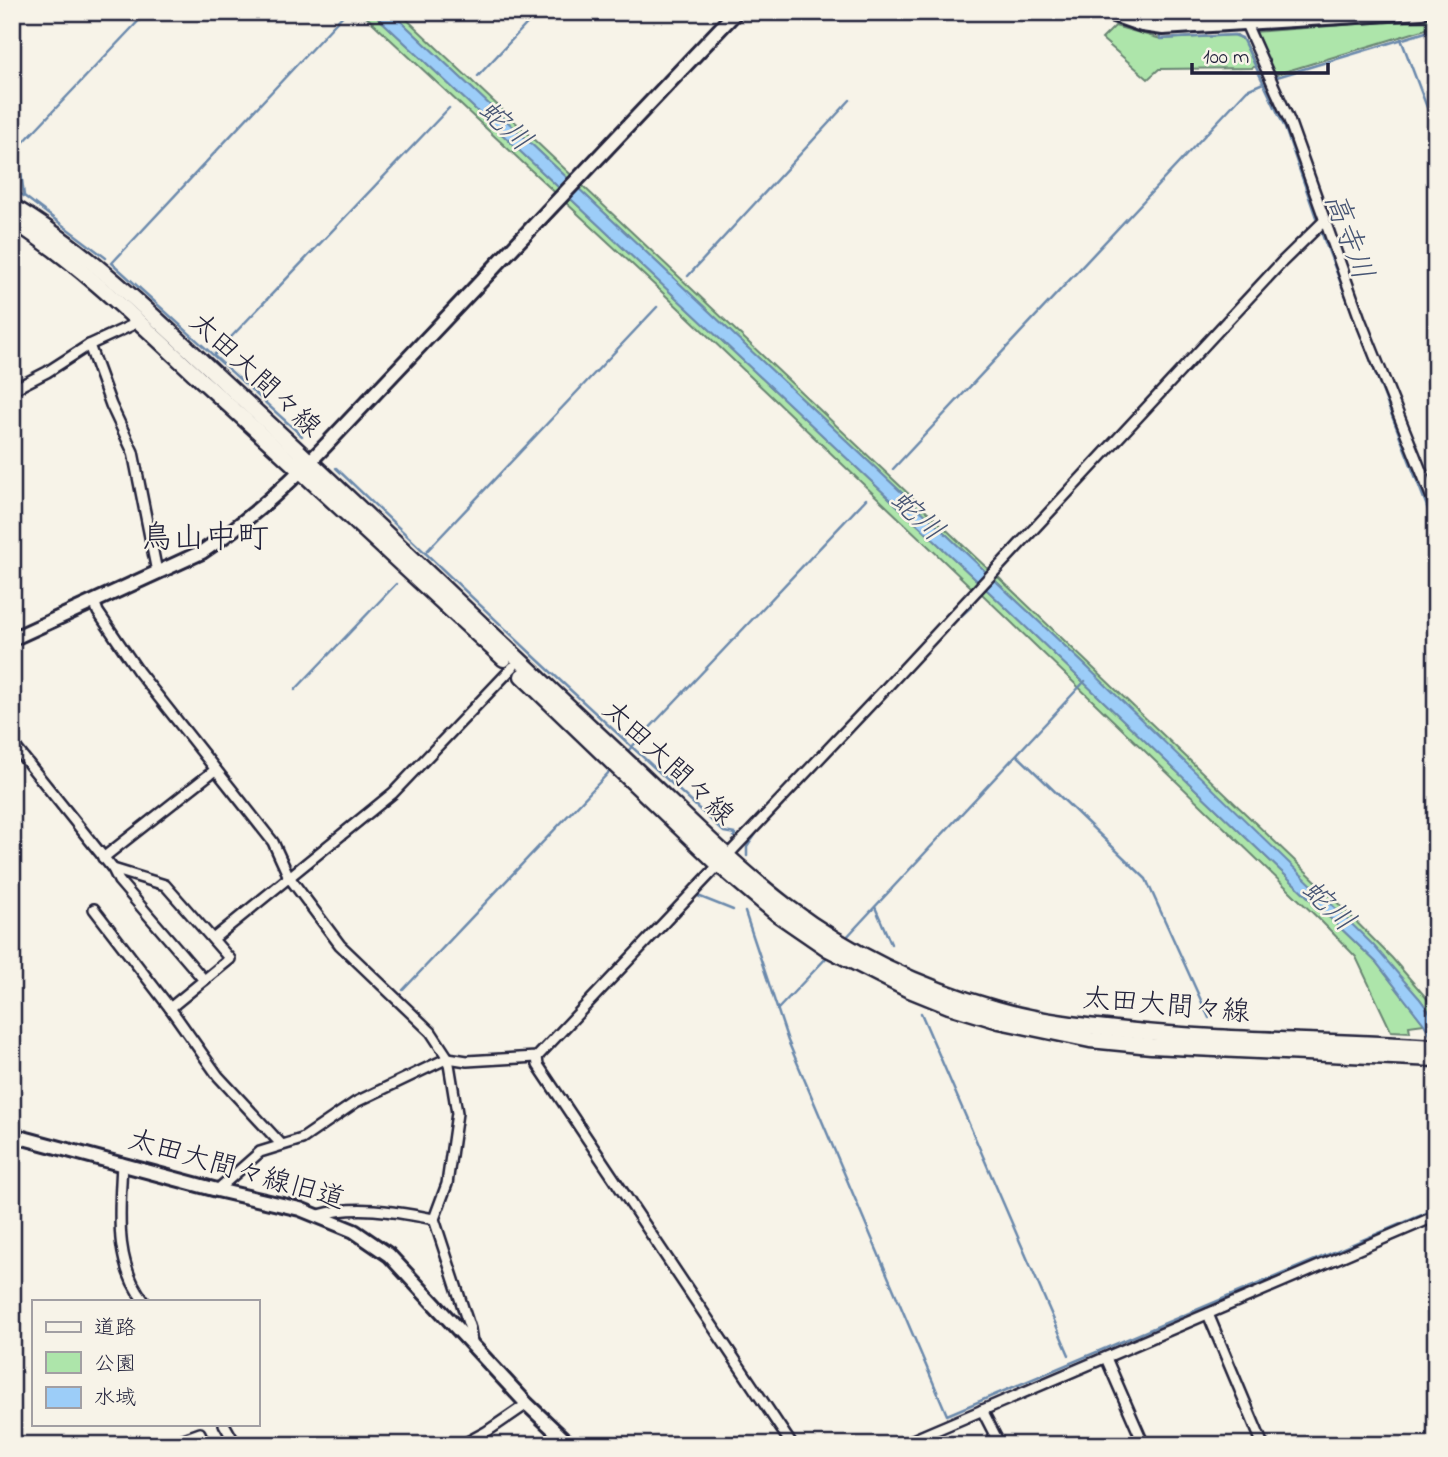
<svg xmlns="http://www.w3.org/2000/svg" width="1448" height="1457" font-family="'Indie Flower','Klee One',sans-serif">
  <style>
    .green { fill: #ade5aa; stroke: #688472; stroke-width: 2 }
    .water { fill: #9ccdf8; stroke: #6b89ac; stroke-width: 2 }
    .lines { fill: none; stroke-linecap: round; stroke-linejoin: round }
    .stream { stroke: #6b89ac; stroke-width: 2.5 }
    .street-casing { stroke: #22223b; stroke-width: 14 }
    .secondary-casing { stroke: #22223b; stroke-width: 18 }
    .primary-casing { stroke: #22223b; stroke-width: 19 }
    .street { stroke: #f7f3e8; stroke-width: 9 }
    .secondary { stroke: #f7f3e8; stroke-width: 12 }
    .primary { stroke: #f7f3e8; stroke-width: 14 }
    .labels { text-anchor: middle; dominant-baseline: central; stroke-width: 5; stroke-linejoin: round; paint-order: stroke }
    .street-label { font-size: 28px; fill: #22223b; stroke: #f7f3e8 }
    .water-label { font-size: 30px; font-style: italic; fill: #475574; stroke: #f7f3e8 }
    .quarter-label { font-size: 32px; fill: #22223b; stroke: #f7f3e8 }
  </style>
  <rect width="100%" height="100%" fill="#f7f3e8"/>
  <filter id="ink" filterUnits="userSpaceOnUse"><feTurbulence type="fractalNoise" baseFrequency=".0143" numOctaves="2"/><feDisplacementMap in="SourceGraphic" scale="14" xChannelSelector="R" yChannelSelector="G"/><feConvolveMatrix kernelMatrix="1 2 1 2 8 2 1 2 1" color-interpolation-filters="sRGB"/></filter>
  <g filter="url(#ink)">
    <g class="green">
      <path d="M361,12H372L1003,605L1376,962L1424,1024L1409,1026L1410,1032L1391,1031L1356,957L1322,922L980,592L971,587L663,293Z"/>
      <path d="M391,12H399L988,569L987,571L994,577L997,576L1318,883L1392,958L1436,1009V1021L1419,998L1086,666Z"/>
      <path d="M1141,12L1174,15L1201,14V12H1307L1203,20H1164L1144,17Z"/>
      <path d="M1436,18V26L1274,75L1253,32Z"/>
      <path d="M1115,26L1161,39L1237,35L1244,41L1256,66L1252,68L1159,69L1148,79L1102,39Z"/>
    </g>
    <path class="water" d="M372,12H391L1086,666L1316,889L1374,946L1419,998L1436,1021V1045L1424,1024L1376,962L1003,605Z"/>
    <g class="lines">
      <g class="stream">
        <path d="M1160,37L1161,39L1234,35L1242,38L1285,128L1318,223"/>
        <path d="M1401,39L1436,131"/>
        <path d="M478,76L538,12"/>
        <path d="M12,189L24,196"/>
        <path d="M1320,229L1436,530"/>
        <path d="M106,258L24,196L18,148L147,12"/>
        <path d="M688,276L850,100"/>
        <path d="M214,355L449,108"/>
        <path d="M302,436L112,263L346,12"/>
        <path d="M336,468L538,660L724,832L735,834L734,837"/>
        <path d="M893,469L1247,90L1277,77L1436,29"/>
        <path d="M425,553L657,307"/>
        <path d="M949,627L971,607"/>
        <path d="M295,690L396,584"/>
        <path d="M626,753L866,499"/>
        <path d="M1017,755L1146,879L1209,1018"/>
        <path d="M747,856V847L764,822"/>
        <path d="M698,896L733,910"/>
        <path d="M875,907L891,944"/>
        <path d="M745,912L788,1041L947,1415L1436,1209"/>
        <path d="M844,940L1085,681"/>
        <path d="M403,990L612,769"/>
        <path d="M777,1010L830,954"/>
        <path d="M921,1013L1069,1355"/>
      </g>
      <defs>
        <g id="street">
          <path d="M1246,24L1289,120L1360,319L1436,508"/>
          <path d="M89,345L111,405L133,452L157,572"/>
          <path d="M12,390L47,372L89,345L139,322"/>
          <path d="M94,601L98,612L138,671L273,842L289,877L340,945L431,1032L448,1058L457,1113L447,1184L434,1219L470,1329L472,1342"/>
          <path d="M12,743L113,869L119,881L204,980"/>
          <path d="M103,858L215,770"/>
          <path d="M113,869L165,885L230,959L170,1008"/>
          <path d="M94,909L170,1008L218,1076L281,1144"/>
          <path d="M213,939L393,793L513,667"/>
          <path d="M537,1057L538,1065L792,1445"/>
          <path d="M122,1163C120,1210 113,1262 144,1301"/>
          <path d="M217,1190L260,1152L302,1139L356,1102L448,1058L467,1061L537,1057L886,688L1281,263L1325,220"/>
          <path d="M319,1215C357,1204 396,1212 434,1219"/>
          <path d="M1208,1314L1263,1445"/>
          <path d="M1106,1358L1144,1445"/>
          <path d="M982,1410L1000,1445"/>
          <path d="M224,1424L236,1445"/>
          <path d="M167,1445L200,1433L205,1445"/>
          <path d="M462,1445L486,1432L527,1404"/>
          <path d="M901,1445L1436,1216"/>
        </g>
        <g id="secondary">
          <path d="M1105,12L1142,25L1163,28L1422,12"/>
          <path d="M12,639L202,552C248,521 288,485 326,445L736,12"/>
          <path d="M12,1135L217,1190L300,1209L354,1231L389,1255L527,1404L570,1445"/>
        </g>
        <g id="primary">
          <path d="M12,206C96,256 165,328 237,394C369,515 497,640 628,762C680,810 731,864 788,907C850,954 923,988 997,1009C1038,1021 1082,1026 1125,1030C1228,1041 1332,1040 1436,1047"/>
          <path d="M12,220C82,265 139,322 199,378C302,471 402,566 504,659"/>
          <path d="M522,676L719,865L777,914L828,949L907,989L949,1006L999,1021L1090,1040L1151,1046L1436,1059"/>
        </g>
      </defs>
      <use href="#street" class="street-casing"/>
      <use href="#secondary" class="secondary-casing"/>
      <use href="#primary" class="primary-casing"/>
      <use href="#street" class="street"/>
      <use href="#secondary" class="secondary"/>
      <use href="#primary" class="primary"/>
    </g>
  </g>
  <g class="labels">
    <g class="street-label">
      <text transform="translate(254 376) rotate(43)">太田大間々線</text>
      <text transform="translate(667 764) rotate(43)">太田大間々線</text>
      <text transform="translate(1166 1007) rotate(5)">太田大間々線</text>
      <text transform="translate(236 1171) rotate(16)">太田大間々線旧道</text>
    </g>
    <g class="water-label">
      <text transform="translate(504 127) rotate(43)">蛇川</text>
      <text transform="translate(1347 237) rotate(70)">高寺川</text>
      <text transform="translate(916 517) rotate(43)">蛇川</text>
      <text transform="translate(1327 907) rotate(44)">蛇川</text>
    </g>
    <g class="quarter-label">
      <text x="205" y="539">鳥山中町</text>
    </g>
  </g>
  <rect width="1448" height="1457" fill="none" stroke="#f7f3e8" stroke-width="42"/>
  <rect x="21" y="21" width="1406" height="1415" fill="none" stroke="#22223b" stroke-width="2.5" filter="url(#ink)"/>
  <rect x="32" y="1300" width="228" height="126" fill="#f7f3e8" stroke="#a29fa3" stroke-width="2"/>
  <rect x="46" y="1322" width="35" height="10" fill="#f7f3e8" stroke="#a29fa3" stroke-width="2"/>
  <text x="94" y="1334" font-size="21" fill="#22223b">道路</text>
  <rect x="46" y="1352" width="35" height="21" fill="#ade5aa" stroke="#a29fa3" stroke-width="2"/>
  <text x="94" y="1370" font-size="21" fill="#22223b">公園</text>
  <rect x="46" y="1387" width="35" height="21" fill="#9ccdf8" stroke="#a29fa3" stroke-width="2"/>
  <text x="94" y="1404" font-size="21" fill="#22223b">水域</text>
  <path d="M1192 63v10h136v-10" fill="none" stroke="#22223b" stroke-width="3.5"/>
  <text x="1203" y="63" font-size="21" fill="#22223b" stroke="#f7f3e8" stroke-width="5" paint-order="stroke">100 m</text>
</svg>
